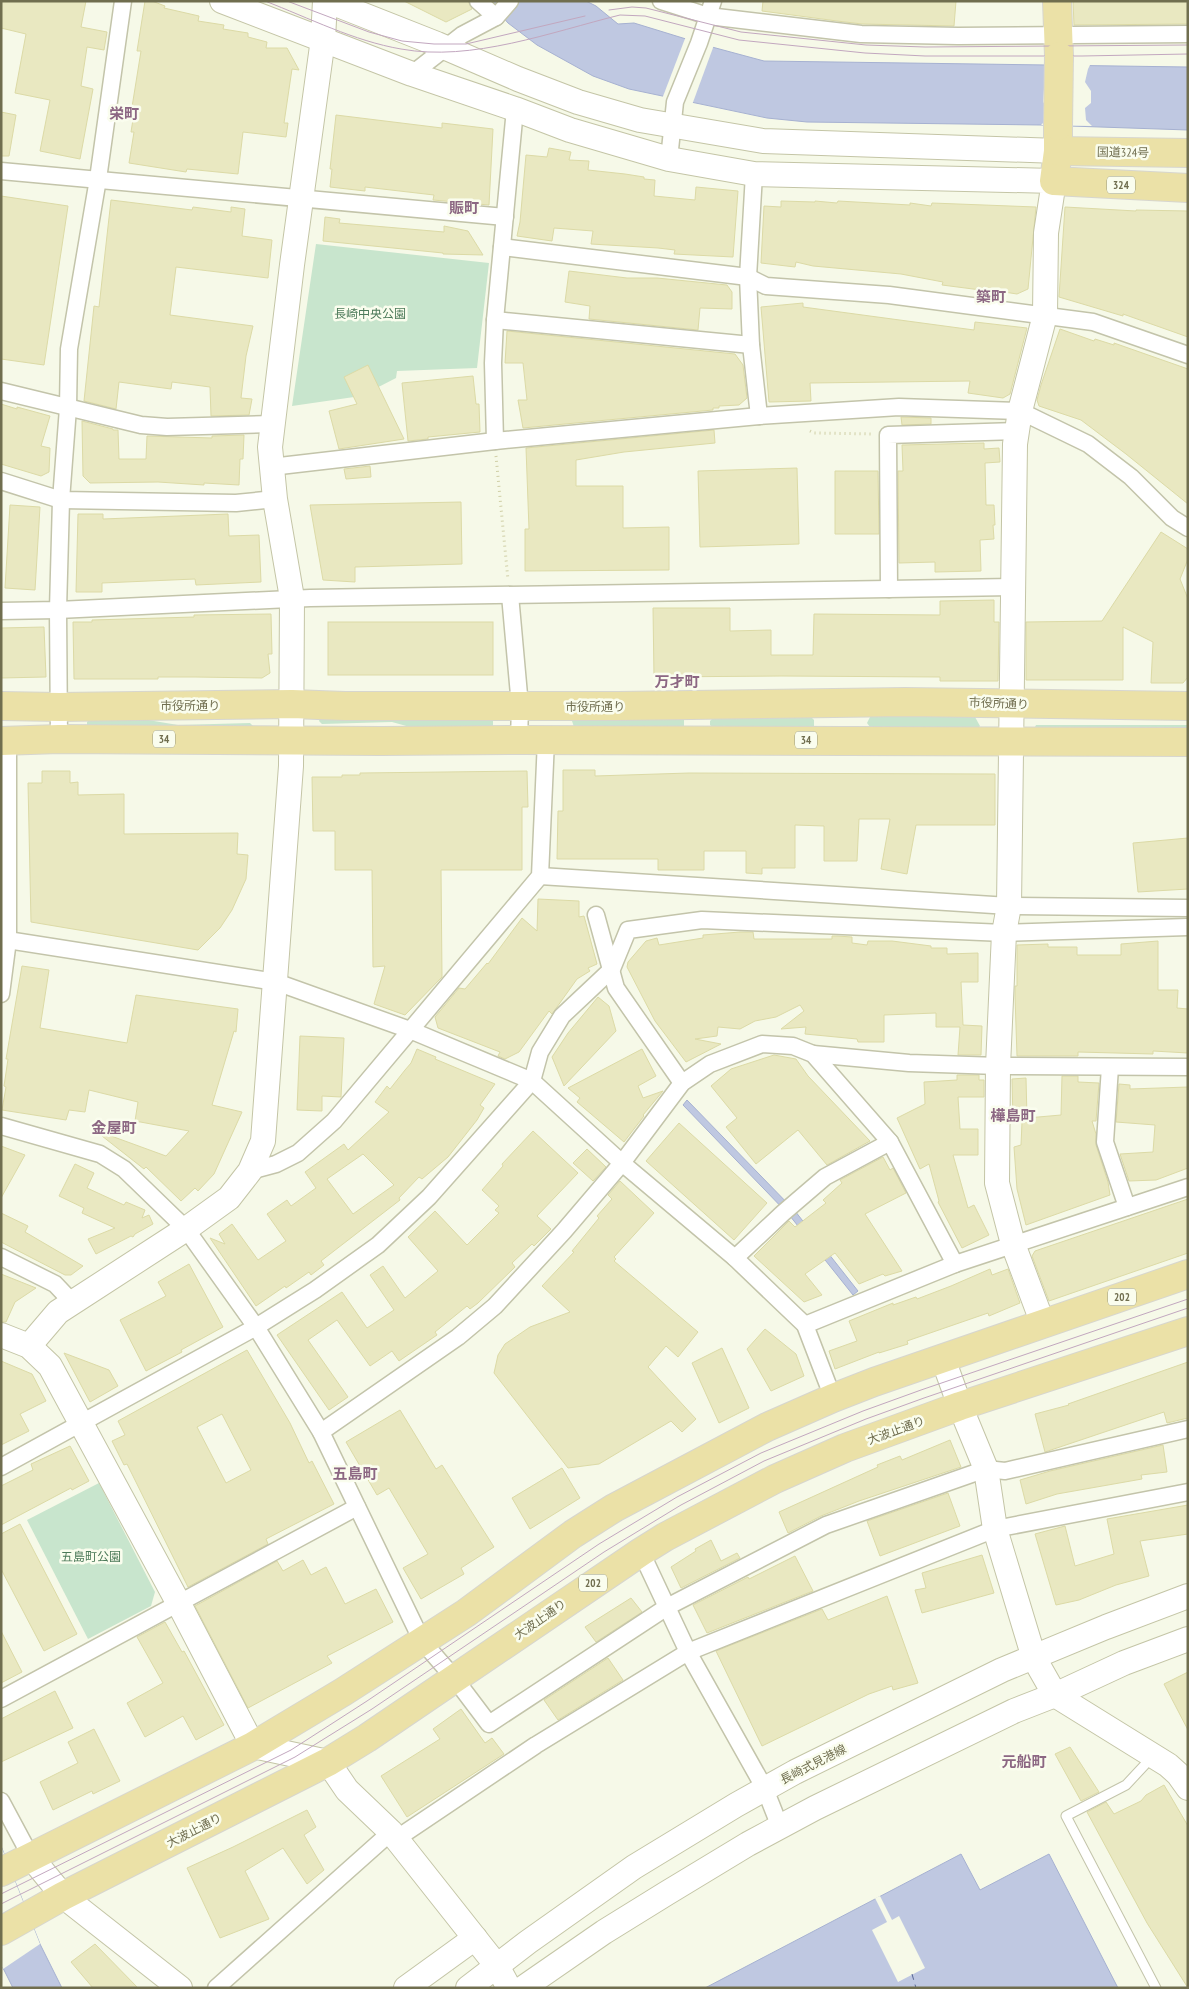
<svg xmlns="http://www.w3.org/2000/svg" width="1189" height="1989" font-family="'PT Sans Narrow','Noto Sans JP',sans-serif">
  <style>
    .green { fill: #c8e5cd }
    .water { fill: #bfc8e1; stroke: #a6b1d1 }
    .pier { fill: #f6f9e8 }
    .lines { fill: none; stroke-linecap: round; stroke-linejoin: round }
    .ferry { stroke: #566694; stroke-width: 1; stroke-dasharray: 6 5; stroke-linecap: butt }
    .building { fill: #e9e8c1; stroke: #dcdaa6; fill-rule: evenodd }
    .lane-casing { stroke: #c3c4aa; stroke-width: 11 }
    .street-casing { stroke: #c3c4aa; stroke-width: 19 }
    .secondary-casing { stroke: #c4c5a6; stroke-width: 26 }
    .highway-casing { stroke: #d7d6ce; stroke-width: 30 }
    .path { stroke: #d0cfa6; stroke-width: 3; stroke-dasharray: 1 4; stroke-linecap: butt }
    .lane { stroke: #fff; stroke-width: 9 }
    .street { stroke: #fff; stroke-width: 16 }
    .secondary { stroke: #fff; stroke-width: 24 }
    .highway { stroke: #ebe1a7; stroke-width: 28 }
    .tram { stroke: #c2a7bf; stroke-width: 1 }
    .highway-bridge-casing { stroke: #d7d6ce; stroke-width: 30; stroke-linecap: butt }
    .highway-bridge { stroke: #ebe1a7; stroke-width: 28 }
    .labels { text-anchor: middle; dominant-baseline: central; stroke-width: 5; stroke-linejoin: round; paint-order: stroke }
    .shield { fill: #fafdee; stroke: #99997f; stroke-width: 1 }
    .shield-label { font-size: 11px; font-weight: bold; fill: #706e4f }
    .street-label { font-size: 12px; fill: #706e4f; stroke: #fafdee }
    .park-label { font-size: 12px; fill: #4c7a59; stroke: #fafdee }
    .quarter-label { font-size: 15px; font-weight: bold; fill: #8c6783; stroke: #fafdee }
  </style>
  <rect width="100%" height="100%" fill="#f6f9e8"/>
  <g class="green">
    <path d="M316,244L489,263L477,368L397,371L396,378L361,396L292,406Z"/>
    <path d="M321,716H490L493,720V728L428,732L392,722L322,724L319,721Z"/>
    <path d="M810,716L814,720V726L812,730L714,729L710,725V721L713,718Z"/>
    <path d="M680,717L684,720V728L575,730L572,721L575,718Z"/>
    <path d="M870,717H975L980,726L976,731H873L867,723Z"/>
    <path d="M136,718L178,725L250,723L254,727L87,728V722L90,719Z"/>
    <path d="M1036,725H1188V732L1034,729Z"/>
    <path d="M99,1483L155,1592L151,1606L88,1639L27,1520Z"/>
  </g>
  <g class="water">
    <path d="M489,1H586L596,6L618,24L634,23L712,47L764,61L1188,67V130L1041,125L807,122L767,118L629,89L593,76L537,45L508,23Z"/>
    <path d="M687,1100L795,1211L858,1291L853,1295L790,1216L683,1105Z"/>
    <path d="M1,1846L40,1944L62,1988H13L1,1964Z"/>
    <path d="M961,1854L980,1890L1049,1854L1118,1988H705Z"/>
  </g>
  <g class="pier">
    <path d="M686,36L714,45L692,105L662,99Z"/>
    <path d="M1048,63H1091L1088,69L1085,82L1091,91V103L1085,108L1086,120L1092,126L1041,125L1045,121L1049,110L1043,102L1044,89L1048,82Z"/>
    <path d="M1,1846L40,1944L3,1969L1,1964Z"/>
    <path d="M880,1896L892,1920L899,1916L925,1968L898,1982L872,1930L887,1922L875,1898Z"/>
  </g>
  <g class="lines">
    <path class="ferry" d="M912,1974L916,1988"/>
  </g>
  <g class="building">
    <path d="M1,1H86L81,27L107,32L104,50L87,47L81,86L93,89L80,159L40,151L50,100L15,93L26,34L1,28Z"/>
    <path d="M145,1H152L165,6L164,8L199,16L198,21L224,25L223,29L248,33V37L267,42L266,48H287L299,70L292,69L284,123H288L286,137L243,132L238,174L187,169L186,172L129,163L134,132H131L135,107H132L141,51H137Z"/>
    <path d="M404,1H468L472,9L446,22Z"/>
    <path d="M763,1H956L954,26L862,24L837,21L762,11Z"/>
    <path d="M1073,1H1188V24L1074,25Z"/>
    <path d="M1,112L16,115L9,156H1Z"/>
    <path d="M336,115L442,128V123L493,129L489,205L433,200L434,195L365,187V191L330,187L332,169H330Z"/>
    <path d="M549,148L571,152L569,160L589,161L588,170L625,174L644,177V179L655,180L654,196L695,200L696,187L738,191L733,257L674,254L675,250L658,248L591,244L593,231L554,228L552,241L517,236L520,222L526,155L547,157Z"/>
    <path d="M1,196L68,206L44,365L1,359Z"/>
    <path d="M111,200L192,210L193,207L231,212V207L245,209L242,236L272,240L268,278L176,267L170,315L253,326L246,356L241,398L252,399L249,415L211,416L210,387L172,382L171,389L119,382L116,409L84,401L94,306L99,307Z"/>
    <path d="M781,201L815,202V201L837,203L838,201L910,205V203L931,206L932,203L1036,207L1028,289L1017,294L1004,292V293L942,285L943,282L901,274L813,266L796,262L795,267L761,263L764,206L781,207Z"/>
    <path d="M1065,207L1136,211V210L1188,211V337L1123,314V316L1059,297Z"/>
    <path d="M325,217L340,219L339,223L444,232V226L468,231L483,255L443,254V253L323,241Z"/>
    <path d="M569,271L627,278H657L727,285L732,292V309L700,308L698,330L589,319L590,306L565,302Z"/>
    <path d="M803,303V307L974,330L975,322L1027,328L1010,394L1003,398L968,393L970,381L810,383L811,401L769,402L761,307Z"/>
    <path d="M1060,329L1094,341L1095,339L1114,345V343L1188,369V504L1126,454L1081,420L1039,406L1037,400L1041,385Z"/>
    <path d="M507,331L735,354L743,365L747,398L739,405L719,406V408H713V410L523,428L518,400H527L523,363H505Z"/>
    <path d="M368,365L404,439L339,449L329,411L357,404L344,377Z"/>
    <path d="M473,376L476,404H479L480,432L428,437V439L408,441L402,383Z"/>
    <path d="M1,404L17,409V407L50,416L41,446L50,448L49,472L41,476L1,464Z"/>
    <path d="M901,417L931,418V424L902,425Z"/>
    <path d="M82,421L113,429V430H118L119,459H146L147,436L212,438V436L244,435L243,459H240L239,485L204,483V485L158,482L90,483L83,476Z"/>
    <path d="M714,430L715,443L624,452L576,460V486H623V528L669,527V570L525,571V529H529L526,448Z"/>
    <path d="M984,443V449L999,448L1000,462L985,463L986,505H994L995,525H993L994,539L980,540L981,571L935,572V562L899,563L898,471H903L902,445Z"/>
    <path d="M370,466L371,477L346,479L344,469Z"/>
    <path d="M797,468L799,544L700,547L698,471Z"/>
    <path d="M835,471H878L879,534H835Z"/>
    <path d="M461,502L462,564L355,567V582L323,580L310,505Z"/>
    <path d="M10,505L40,507L35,590L5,588Z"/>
    <path d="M78,514H103V519L228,514L229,536L259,535L261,582L196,585L195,579L102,583V592H76Z"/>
    <path d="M1161,532L1188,549V559L1180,579L1188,599V677L1183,683H1151L1153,642L1123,627V680H1026V622L1102,621Z"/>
    <path d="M994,600V622H999L998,681H940V677L782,676L654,677L653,608H730V631L771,630V655H813L814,614L940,615V601Z"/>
    <path d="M271,614L272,654H268L270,673L262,678L195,677H158V679H74L73,622H92V620L194,617V615Z"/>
    <rect x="328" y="622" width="165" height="53"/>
    <path d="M44,627L46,677L1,678V628Z"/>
    <path d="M563,770H595V776L689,773L995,774V825H916L907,874L881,869L890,819H859L857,861H824V826L795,825V868H762V874L746,873V851H704V870H658V859H557L558,811H563Z"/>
    <path d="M42,771H70V783L78,782V795L124,794V834L238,833L237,854L248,855L246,879L232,910L220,928L198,950L31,922L28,783H42Z"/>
    <path d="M527,771L528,807H522V870H441L442,977L405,1015L374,1004L385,966L373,967L372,870H335V831H313L312,777H342V775H360V773Z"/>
    <path d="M1188,838V889L1138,892L1133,843Z"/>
    <path d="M538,899L579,901V917L584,916L597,964L588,968L590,971L577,979L552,1014L549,1011L519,1052L505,1059L498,1056L500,1052L438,1028L435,1017L459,988L465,989L487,963L488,964L522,918L537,931Z"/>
    <path d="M740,932H753L754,939H832V936H837L852,937V943L867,945L868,941H892L931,946V948H947V954L978,953V982H961L963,1025L982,1026L981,1055H958L960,1027H936V1013L884,1015V1042H858L857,1039L805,1034L806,1027L781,1029L804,1011L800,1005L776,1017L755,1021L740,1029L718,1027L717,1036L695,1039L721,1044L686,1062L655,1021L627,967L628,962L646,941L657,938L659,945L703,938V935Z"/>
    <path d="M1158,941V990H1178L1177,1008L1188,1009V1053L1153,1051V1054L1078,1052V1056H1017L1015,996V986H1017V945L1048,944V947H1077V955H1121V944Z"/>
    <path d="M22,966L49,970L40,1028L127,1043L136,995L238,1009L236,1032L234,1031L212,1105L242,1112L214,1174L198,1191L195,1188L181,1201L146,1167L144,1169L102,1136L103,1133L166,1156L189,1131L135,1121L138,1102L89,1090L85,1112L69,1110L66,1120L2,1110L6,1087L4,1086L8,1059H6Z"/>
    <path d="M598,997L609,1006L616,1031L564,1086L552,1057L568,1033Z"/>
    <path d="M300,1036L344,1038L341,1097L322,1096V1111L297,1110Z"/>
    <path d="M417,1049L436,1057L435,1059L495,1084L480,1105L484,1108L477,1120L448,1157L422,1179L419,1177L399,1198L400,1200L321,1261L324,1265L311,1275L309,1272L286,1288L285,1286L256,1306L210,1238L225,1244L219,1234L232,1224L258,1260L286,1241L267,1214L287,1200L291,1206L316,1188L305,1172L344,1144L348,1150L389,1112L375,1102L387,1086L390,1089L405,1070L411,1063ZM363,1154L394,1185L353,1214L327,1179Z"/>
    <path d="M642,1049L656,1076L638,1086L643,1098L663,1091L643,1115L644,1116L624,1142L577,1102L580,1098L568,1088Z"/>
    <path d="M774,1055L796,1059L808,1076L870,1141L827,1165L798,1130L756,1164L726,1127L737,1118L711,1086L731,1069Z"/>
    <path d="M957,1075H979V1080H984V1097H958L960,1129H978V1155H953L968,1208L974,1205L989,1235L962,1248L938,1202L939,1201L929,1164L920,1169L897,1118L925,1104L924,1082L957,1080Z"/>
    <path d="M1062,1076H1078V1082L1099,1083L1096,1121H1092L1096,1134V1145L1108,1182L1110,1195L1026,1225L1017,1189L1014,1147L1021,1145L1022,1122H1013L1012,1079L1026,1078L1027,1118L1061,1115Z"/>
    <path d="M1119,1084L1130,1085V1089L1188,1087V1168L1156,1180L1129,1181L1120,1154L1153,1152L1155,1125L1116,1122Z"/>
    <path d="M679,1123L767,1203L734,1240L646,1161Z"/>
    <path d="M533,1131L578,1173L537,1216L551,1229L534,1246L532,1244L512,1263L515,1267L478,1303L470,1309L467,1306L435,1332L437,1335L399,1361L392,1351L370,1366L337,1320L308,1340L348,1397L329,1410L277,1335L342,1292L367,1328L394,1310L370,1275L383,1266L405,1298L438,1271L408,1237L435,1211L467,1245L499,1213L495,1210L499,1206L482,1190L503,1166L502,1164Z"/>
    <path d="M1,1146L25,1155L1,1198Z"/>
    <path d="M587,1149L606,1167L593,1181L573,1163Z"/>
    <path d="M883,1157L890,1170L893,1168L906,1193L865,1214L902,1271L885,1276L883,1274L859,1284L835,1253L805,1274L822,1295L804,1302L754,1256L789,1221L795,1227L826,1203L823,1200L842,1183L840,1180Z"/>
    <path d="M75,1164L94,1173L87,1188L124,1205L126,1202L145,1210L142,1218L149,1215L153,1224L135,1234L133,1237L131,1236L96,1254L88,1239L115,1228L82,1213L84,1208L59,1196Z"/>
    <path d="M620,1181L654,1213L614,1257L616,1259L614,1261L698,1332L678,1357L666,1346L648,1367L696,1419L682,1432L671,1421L599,1464L568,1468L494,1373L498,1355L505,1344L530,1327L570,1312L542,1286L574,1252L572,1251L599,1218L597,1216L612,1199L608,1195Z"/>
    <path d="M1188,1199V1253L1049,1301L1032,1256L1035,1251Z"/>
    <path d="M1,1213L28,1226L25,1232L83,1266L71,1275H65L1,1242Z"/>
    <path d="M189,1264L223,1327L181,1350L182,1352L146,1371L120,1320L166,1296L158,1282Z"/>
    <path d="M990,1269L992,1275L1008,1269L1020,1303L989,1316L988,1313L907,1341L908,1344L879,1353V1352L835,1369L829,1351L857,1341L849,1321L893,1303V1305L916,1297L917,1299L951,1286Z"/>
    <path d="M1,1274L36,1288L15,1302L6,1322H1Z"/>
    <path d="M765,1329L796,1354L804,1376L771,1391L747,1349Z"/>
    <path d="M722,1348L749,1408L719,1423L692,1363Z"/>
    <path d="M247,1350L290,1423L309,1463L312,1461L334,1504L266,1539L268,1544L188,1587L127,1464L124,1465L112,1441L125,1435L118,1421ZM222,1414L251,1470L226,1483L197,1427Z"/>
    <path d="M64,1353L109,1370L118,1386L90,1402Z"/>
    <path d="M1,1361L32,1374L46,1401L20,1414L29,1431L1,1445Z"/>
    <path d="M1188,1362V1418L1167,1423L1164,1412L1045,1452L1035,1414L1069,1405L1068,1404Z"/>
    <path d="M400,1410L436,1469L442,1465L494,1547L461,1568L464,1574L421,1599L403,1568L428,1554L389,1488L377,1495L346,1442Z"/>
    <path d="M950,1440L961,1467L859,1501L821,1516L788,1533L779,1512L878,1467L877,1465L900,1456L902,1460Z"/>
    <path d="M1163,1445L1167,1472L1141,1475L1142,1479L1057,1494L1026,1504L1020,1480L1050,1471Z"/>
    <path d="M70,1446L89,1481L72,1490L71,1488L1,1525V1486L33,1470L31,1464Z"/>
    <path d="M562,1468L580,1498L530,1529L512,1498Z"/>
    <path d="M948,1493L960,1526L880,1556L867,1521Z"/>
    <path d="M1188,1505V1534L1140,1541L1149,1576L1116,1585L1079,1600L1056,1605L1035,1534L1065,1526L1075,1566L1114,1554L1107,1519Z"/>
    <path d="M20,1524L77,1634L44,1651L1,1569V1534Z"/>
    <path d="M711,1540L721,1561L737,1553L740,1558L681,1588L671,1567L696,1551L695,1549Z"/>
    <path d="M982,1555L994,1593L922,1613L915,1590L926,1588L922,1573Z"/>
    <path d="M795,1556L813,1591L707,1633L693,1605L748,1577L749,1579Z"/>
    <path d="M303,1560L311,1575L326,1567L345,1604L376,1589L393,1622L327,1656L332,1663L248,1708L195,1606L277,1561L283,1571Z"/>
    <path d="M887,1596L918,1683L893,1690L892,1686L869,1694L762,1746L716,1651L822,1609L828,1620Z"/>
    <path d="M631,1598L642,1612L596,1642L585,1627Z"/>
    <path d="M165,1622L182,1652L184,1651L224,1725L196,1740L183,1716L145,1737L127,1703L163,1683L137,1637Z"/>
    <path d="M1,1631L22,1672L1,1683Z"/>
    <path d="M608,1658L623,1680L558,1720L544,1700Z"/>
    <path d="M1188,1672V1730L1164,1684Z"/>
    <path d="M55,1691L73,1728L1,1762V1719Z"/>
    <path d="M461,1709L485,1743L492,1738L504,1754L407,1817L381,1776L440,1739L433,1729Z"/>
    <path d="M94,1729L120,1781L93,1794L92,1791L53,1810L40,1782L78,1763L68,1742Z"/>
    <path d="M1070,1747L1099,1792L1081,1801L1055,1754Z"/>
    <path d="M1164,1785L1188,1826V1988L1147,1923L1087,1812L1106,1802L1114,1814L1141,1801L1146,1795Z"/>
    <path d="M307,1810L316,1827L304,1835L324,1870L307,1884L283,1848L245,1871L269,1919L220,1938L187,1868L233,1847Z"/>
    <path d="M95,1944L138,1988H93L71,1962Z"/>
  </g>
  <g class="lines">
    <defs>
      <path id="lane" d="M1153,1756L1126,1785L1066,1816L1156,1988"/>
      <g id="street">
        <path d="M478,1L496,17"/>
        <path d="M661,1L708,16L861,34L958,36L1188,34"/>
        <path d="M412,74L462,35L496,17L510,1"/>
        <path d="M669,159L675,102L699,43L713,1"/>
        <path d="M1,171L505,217"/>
        <path d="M754,174L748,277L751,345L759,416"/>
        <path d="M502,247L748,277L766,286L889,295L1093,322L1188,355"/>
        <path d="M495,320L751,345"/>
        <path d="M1,391L141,425L167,427L272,424"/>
        <path d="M495,441L493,363L495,320L515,109"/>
        <path d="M271,467L495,441L759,416L899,407L1020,411L1088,444L1131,477L1172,518L1188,528"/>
        <path d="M1,481L61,500L236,503L275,499"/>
        <path d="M889,589L888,435L1017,431"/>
        <path d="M510,595L520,706L519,740"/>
        <path d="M1,611L58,610L310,598L1013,587"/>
        <path d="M59,739L58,610L61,500L68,408L69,349L98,179L123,1"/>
        <path d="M540,876L1009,906L1188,908"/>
        <path d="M596,915L616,988L682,1083"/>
        <path d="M1,939L276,982L410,1030L532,1081L622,1163L735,1258L805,1325L833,1398"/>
        <path d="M1,994L8,940V741"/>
        <path d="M813,1054L909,1063L998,1066L1188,1067"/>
        <path d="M1110,1067L1105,1142L1127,1207"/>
        <path d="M1,1126L100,1154L124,1169L186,1229L256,1327L321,1432L422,1641L455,1679L489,1724L667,1607L826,1525L986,1469L1005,1471L1188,1429"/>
        <path d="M250,1171L276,1164L298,1153L334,1121L540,876L546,740"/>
        <path d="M1,1257L55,1284L73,1303"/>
        <path d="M735,1258L783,1213L825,1177L890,1142"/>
        <path d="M805,1325L955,1264L1188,1187"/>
        <path d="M321,1432L458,1337L495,1306L564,1231L622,1163L682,1083L710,1064L762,1044L793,1046L813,1054L890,1142L955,1264"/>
        <path d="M1,1467L256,1327L315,1290L378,1245L429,1197L532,1081L540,1052L562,1016L612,969L628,930L702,920L1004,933L1188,927"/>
        <path d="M641,1552L688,1652L765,1789L780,1827"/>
        <path d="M1,1699L357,1507"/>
        <path d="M1,1801L31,1857"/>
        <path d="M396,1839L536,1745L688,1652L995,1529L1188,1492"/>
        <path d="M216,1988L391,1832"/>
      </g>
      <g id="secondary">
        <path d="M222,1L412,74L515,109L570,130L669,159L754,174L1054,181L1046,233L1045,315L1020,411L1015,444L1009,906L1004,933L998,1066L997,1183L1013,1244L1043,1324"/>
        <path d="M328,1L437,44L518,79L578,102L640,120L763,141L1058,151"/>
        <path d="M1,1335L29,1346L50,1366L179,1604L253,1746L328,1762L347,1790L391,1832L497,1966L509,1988"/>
        <path d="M29,1346L58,1312L186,1229L229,1198L250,1171L263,1141L291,766L292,598L275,499L270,447L292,265L323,39L325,1"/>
        <path d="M943,1359L960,1406L986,1469L995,1529L1034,1658L1055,1695L1168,1765L1178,1774L1188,1788"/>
        <path d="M31,1857L63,1896L180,1988"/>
        <path d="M406,1988L475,1938"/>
        <path d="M468,1988L528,1942L634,1867L736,1805L795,1772L1002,1670L1106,1627L1188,1596"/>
        <path d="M523,1988L604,1932L667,1893L748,1844L815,1808L1014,1711L1055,1695L1124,1663L1188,1639"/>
      </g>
      <g id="highway">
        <path d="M1057,1L1059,56"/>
        <path d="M1058,126V151L1054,181L1188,188"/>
        <path d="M1058,151L1188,153"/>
        <path d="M1,706L59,707L292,704L345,706H618L905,702L1188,706"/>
        <path d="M1,741L59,739L381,741L519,740L1188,742"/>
        <path d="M1,1872L253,1746L343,1692L466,1613L573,1534L614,1508L767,1427L833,1398L874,1382L1188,1274"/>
        <path d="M1,1931L63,1896L328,1762L367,1738L641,1552L665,1537L775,1479L845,1448L960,1406L1188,1331"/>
      </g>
    </defs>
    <use href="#lane" class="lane-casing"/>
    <use href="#street" class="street-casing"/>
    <use href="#secondary" class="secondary-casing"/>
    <use href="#highway" class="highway-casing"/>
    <g class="path">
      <path d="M810,431L814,433L873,434"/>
      <path d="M496,456L508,580"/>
    </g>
    <use href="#lane" class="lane"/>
    <use href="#street" class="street"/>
    <use href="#secondary" class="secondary"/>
    <use href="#highway" class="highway"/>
    <g class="tram">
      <path d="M265,1C309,18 354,41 401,49C472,62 551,32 620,15L645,16L739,40L865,53L925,56H1082L1188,54"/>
      <path d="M287,1L369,32L402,41L434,44H466L585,16"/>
      <path d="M609,10L632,7L646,8L741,32L866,45L925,47L1188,45"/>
      <path d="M1,1894L291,1750L367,1701L599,1544L677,1497L761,1453L863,1411L921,1390L1188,1299"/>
      <path d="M1,1904L295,1757L372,1709L604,1552L681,1505L764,1461L866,1419L924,1398L1188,1308"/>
    </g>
    <defs>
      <path id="highway-bridge" d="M1058,126L1059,56"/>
    </defs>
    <use href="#highway-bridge" class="highway-bridge-casing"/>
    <use href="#highway-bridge" class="highway-bridge"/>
  </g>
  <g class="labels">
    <g class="shield">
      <rect x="1107" y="176.5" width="28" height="17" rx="4"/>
      <rect x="153" y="730.5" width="22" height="17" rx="4"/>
      <rect x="795" y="731.5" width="22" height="17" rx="4"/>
      <rect x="1108" y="1288.5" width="28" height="17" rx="4"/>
      <rect x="579" y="1574.5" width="28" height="17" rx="4"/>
    </g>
    <g class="shield-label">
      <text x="1121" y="185">324</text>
      <text x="164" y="739">34</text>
      <text x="806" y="740">34</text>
      <text x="1122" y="1297">202</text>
      <text x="593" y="1583">202</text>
    </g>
    <g class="street-label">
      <text transform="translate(1123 152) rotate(1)">国道324号</text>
      <text transform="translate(999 703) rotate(2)">市役所通り</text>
      <text x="190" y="705">市役所通り</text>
      <text x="595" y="706">市役所通り</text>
      <text transform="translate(896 1430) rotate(-20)">大波止通り</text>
      <text transform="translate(540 1619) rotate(-35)">大波止通り</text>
      <text transform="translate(813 1764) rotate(-27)">長崎式見港線</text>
      <text transform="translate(194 1830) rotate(-27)">大波止通り</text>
    </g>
    <g class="park-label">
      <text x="370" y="313">長崎中央公園</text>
      <text x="91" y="1556">五島町公園</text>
    </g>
    <g class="quarter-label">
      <text x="124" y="113">栄町</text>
      <text x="464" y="207">賑町</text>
      <text x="991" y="296">築町</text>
      <text x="677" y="681">万才町</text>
      <text x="1013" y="1115">樺島町</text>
      <text x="114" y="1127">金屋町</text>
      <text x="355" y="1473">五島町</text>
      <text x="1024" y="1761">元船町</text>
    </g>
  </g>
  <rect width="1189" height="1989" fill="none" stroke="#706e4f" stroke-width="5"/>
</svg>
